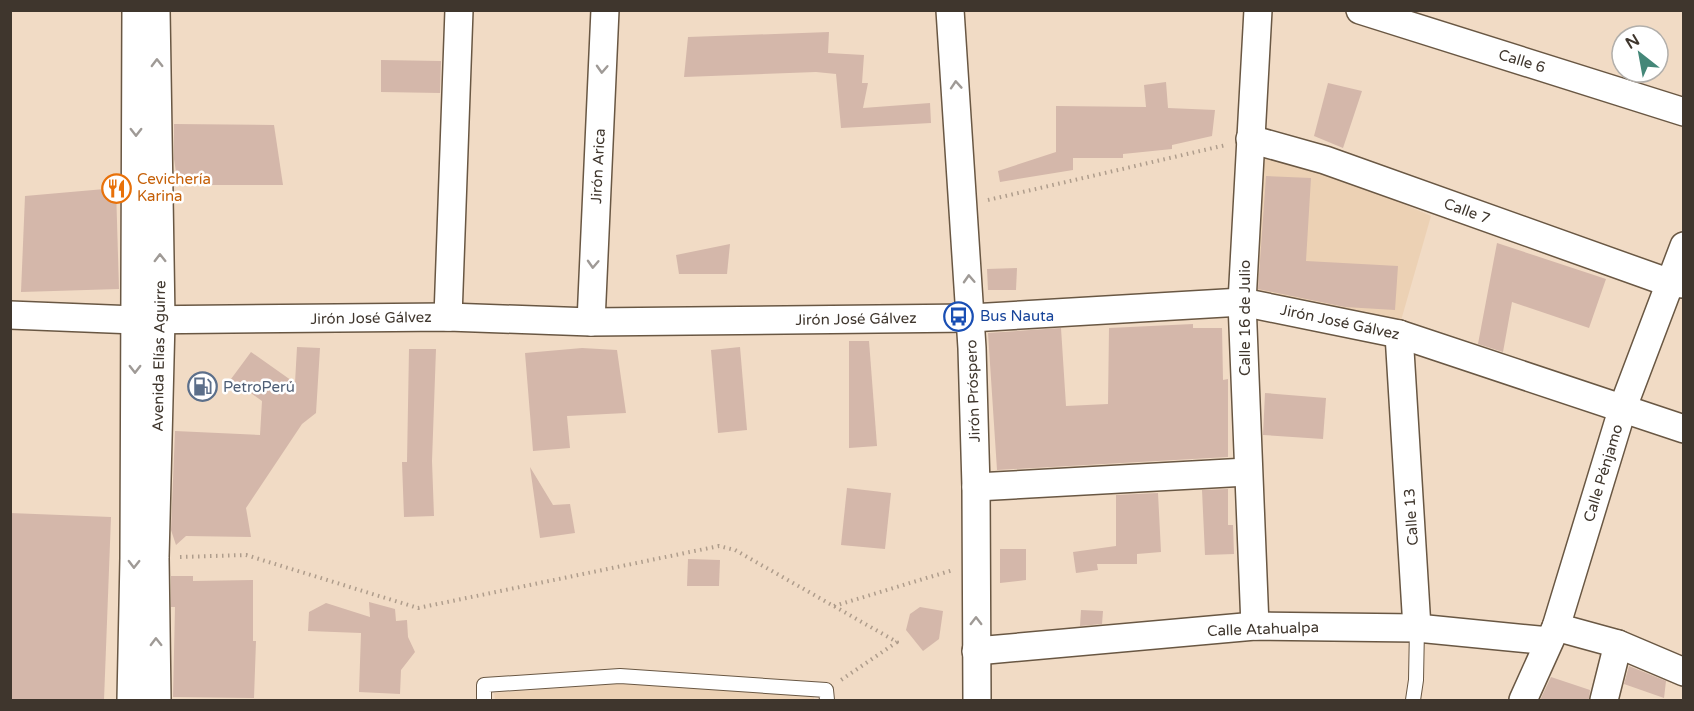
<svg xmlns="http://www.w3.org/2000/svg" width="1694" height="711" font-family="'Varela Round',sans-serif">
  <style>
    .built { fill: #ecd1b4 }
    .building { fill: #d4b7aa }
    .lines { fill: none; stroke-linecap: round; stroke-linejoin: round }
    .lane-casing { stroke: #695743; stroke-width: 16 }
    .street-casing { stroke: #695743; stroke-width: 30 }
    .path { stroke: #af9d8c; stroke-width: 4; stroke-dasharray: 1.5 4.5; stroke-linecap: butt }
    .lane { stroke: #fff; stroke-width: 14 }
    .street { stroke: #fff; stroke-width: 27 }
    .oneway { stroke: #9f9a96 }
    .labels { text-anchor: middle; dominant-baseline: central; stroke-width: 5; stroke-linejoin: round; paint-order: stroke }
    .street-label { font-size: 15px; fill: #3f362d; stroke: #fff }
    .food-label { font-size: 15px; fill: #c56008; stroke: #fff; text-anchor: start }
    .transit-label { font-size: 15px; fill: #164399; stroke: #fff; text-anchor: start }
    .service-label { font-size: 15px; fill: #4e5e75; stroke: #fff; text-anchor: start }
  </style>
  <rect width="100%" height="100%" fill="#f1dbc5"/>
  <g class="built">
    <path d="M1258,154L1326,170L1431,216L1400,324L1250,295Z"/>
    <path d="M644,682L814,695V700H495L494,693Z"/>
  </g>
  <g class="building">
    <path d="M829,32L828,53L864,55L862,83H868L863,108L930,103L931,123L841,128L836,74L816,72L684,77L688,37Z"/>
    <path d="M381,60L441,61L440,93L381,92Z"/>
    <path d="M1166,82L1168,108L1215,110L1212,136L1172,145V149L1123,154V158H1073V170L1000,182L998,171L1056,152V106L1146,107L1144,85Z"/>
    <path d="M1328,83L1362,91L1343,148L1314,136Z"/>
    <path d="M174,124L274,125L283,185H178L174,159Z"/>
    <path d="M1266,176L1311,178L1306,261L1398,266L1395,310L1345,307L1258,289Z"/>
    <path d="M116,188L119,289L21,292L25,196Z"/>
    <path d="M1497,243L1606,279L1589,328L1512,302L1503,352L1478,344Z"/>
    <path d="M730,244L727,274H679L676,255Z"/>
    <path d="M1017,268L1016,290H988L987,269Z"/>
    <path d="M1193,324V328H1222L1223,380L1228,379V457L997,470L988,333L1061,328L1066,406L1108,404L1109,328Z"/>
    <path d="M849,341H869L877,446L849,448Z"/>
    <path d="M297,347L320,348L316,413L302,424L246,508L251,537L186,536L176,545L171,530L175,431L260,435L262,401L231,379L251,352L295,383Z"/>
    <path d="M740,347L747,430L718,433L711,350Z"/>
    <path d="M582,348L617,350L626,413L567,416L570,448L533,451L525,353Z"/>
    <path d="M409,349H436L432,461L434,516L404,517L402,462H407Z"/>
    <path d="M1265,393L1326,398L1323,439L1263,435Z"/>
    <path d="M530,467L553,505L570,504L575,533L540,538Z"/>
    <path d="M847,488L891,493L885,549L841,545Z"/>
    <path d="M1228,489V525H1233L1234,554L1205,555L1202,490Z"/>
    <path d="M1158,493L1161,552L1137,554V564H1097L1098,570L1076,573L1073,552L1116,546V495Z"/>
    <path d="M10,513L111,517L104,700H10Z"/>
    <path d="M1000,549H1026V580L1000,583Z"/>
    <path d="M688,559L720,560L719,586H687Z"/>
    <path d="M171,576H193V581L253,580V641H256L254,698L173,697L175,607H171Z"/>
    <path d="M369,602L395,609L396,621L407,620L408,637L415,652L401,670L400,694L359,692L361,633L308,631L309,612L326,603L370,617Z"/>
    <path d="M920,607L943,611L939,639L923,651L906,630L910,614Z"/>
    <path d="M1081,610L1103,611L1102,624L1080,626Z"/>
    <path d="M1629,666L1666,681L1664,698L1624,684Z"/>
    <path d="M1551,677L1590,690L1589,700H1540Z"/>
  </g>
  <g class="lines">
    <defs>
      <g id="lane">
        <path d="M484,700V685L620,676L826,690L827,700"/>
        <path d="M1413,700L1416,680L1417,628"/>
      </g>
      <g id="street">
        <path d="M156,10L161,320L155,558L157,700"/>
        <path d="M950,10L972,348L976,487L977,700"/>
        <path d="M1360,10L1684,112"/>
        <path d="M1250,139L1325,160L1670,283L1684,284"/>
        <path d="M10,315L135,320L448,317L591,322L971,318L1242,302L1399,334L1684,429"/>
        <path d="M448,317L459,10"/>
        <path d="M591,322L605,10"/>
        <path d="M1399,334L1417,628"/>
        <path d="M976,487L1247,472"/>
        <path d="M1255,626L1242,302L1258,10"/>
        <path d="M1556,627L1618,644L1684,672"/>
        <path d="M976,651L1255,626L1417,628L1549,641"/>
        <path d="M131,700L134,558L136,10"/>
        <path d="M1523,700L1556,627L1623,407L1684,246"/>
        <path d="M1604,700L1618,644"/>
      </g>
    </defs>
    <use href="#lane" class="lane-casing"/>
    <use href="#street" class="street-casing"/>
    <g class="path">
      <path d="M988,200L1226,145"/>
      <path d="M180,557L246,555L418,608L719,546L735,550L897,642L841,680"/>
      <path d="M834,606L953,570"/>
    </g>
    <use href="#lane" class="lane"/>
    <use href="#street" class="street"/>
  </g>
  <defs><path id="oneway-chevron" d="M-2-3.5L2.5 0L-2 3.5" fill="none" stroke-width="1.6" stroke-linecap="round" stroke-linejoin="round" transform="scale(1.5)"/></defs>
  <g class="oneway">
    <use href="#oneway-chevron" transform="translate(157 63) rotate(-91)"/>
    <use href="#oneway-chevron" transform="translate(602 69) rotate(93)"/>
    <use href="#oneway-chevron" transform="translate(956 85) rotate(-94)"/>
    <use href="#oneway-chevron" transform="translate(136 132) rotate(90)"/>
    <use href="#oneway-chevron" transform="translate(160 258) rotate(-91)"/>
    <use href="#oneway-chevron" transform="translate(593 264) rotate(93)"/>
    <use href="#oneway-chevron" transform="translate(969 279) rotate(-93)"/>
    <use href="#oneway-chevron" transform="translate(135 369) rotate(90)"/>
    <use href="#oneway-chevron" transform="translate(134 564) rotate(91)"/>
    <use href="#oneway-chevron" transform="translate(976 621) rotate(-90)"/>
    <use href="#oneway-chevron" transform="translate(156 642) rotate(-91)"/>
  </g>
  <defs>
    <symbol id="restaurant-ring" viewBox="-11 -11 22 22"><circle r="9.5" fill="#fff" stroke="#e8710a" stroke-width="1.5"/><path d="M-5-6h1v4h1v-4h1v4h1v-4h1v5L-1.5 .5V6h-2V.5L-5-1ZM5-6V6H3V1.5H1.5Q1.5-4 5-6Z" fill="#e8710a"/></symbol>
    <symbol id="bus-ring" viewBox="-11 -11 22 22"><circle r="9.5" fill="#fff" stroke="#1a4fb4" stroke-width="1.5"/><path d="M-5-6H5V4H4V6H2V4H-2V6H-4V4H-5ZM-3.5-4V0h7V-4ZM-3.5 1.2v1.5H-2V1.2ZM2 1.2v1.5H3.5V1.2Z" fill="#1a4fb4"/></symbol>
    <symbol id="fuel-ring" viewBox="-11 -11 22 22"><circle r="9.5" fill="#fff" stroke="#5c6f8a" stroke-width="1.5"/><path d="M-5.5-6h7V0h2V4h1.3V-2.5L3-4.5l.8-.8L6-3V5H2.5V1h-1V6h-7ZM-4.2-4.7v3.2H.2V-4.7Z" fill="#5c6f8a"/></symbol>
  </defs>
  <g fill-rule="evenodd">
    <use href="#restaurant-ring" x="100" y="172" width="33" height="33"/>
    <use href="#bus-ring" x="942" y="300" width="33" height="33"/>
    <use href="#fuel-ring" x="186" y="370" width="33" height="33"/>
  </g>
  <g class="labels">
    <g class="street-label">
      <text transform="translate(1522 61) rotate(17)">Calle 6</text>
      <text transform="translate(598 166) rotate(-87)">Jirón Arica</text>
      <text transform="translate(1467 211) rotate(20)">Calle 7</text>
      <text transform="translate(371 318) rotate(-1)">Jirón José Gálvez</text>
      <text transform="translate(1245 318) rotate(-90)">Calle 16 de Julio</text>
      <text transform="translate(856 319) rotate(-1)">Jirón José Gálvez</text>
      <text transform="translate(1340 322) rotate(12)">Jirón José Gálvez</text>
      <text transform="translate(159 356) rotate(-89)">Avenida Elías Aguirre</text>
      <text transform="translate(973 391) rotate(-92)">Jirón Próspero</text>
      <text transform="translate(1603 473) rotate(-73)">Calle Pénjamo</text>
      <text transform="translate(1411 517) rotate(-94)">Calle 13</text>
      <text transform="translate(1263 629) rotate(-2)">Calle Atahualpa</text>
    </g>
    <g class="food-label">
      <text x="137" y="179">Cevichería<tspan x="137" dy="17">Karina</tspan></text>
    </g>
    <g class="transit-label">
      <text x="980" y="316">Bus Nauta</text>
    </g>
    <g class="service-label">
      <text x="223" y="387">PetroPerú</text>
    </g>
  </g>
  <rect width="1694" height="711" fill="none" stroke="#3f362d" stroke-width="24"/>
  <g transform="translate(1640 54) rotate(329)"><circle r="28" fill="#ffffff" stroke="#b2afab" stroke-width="1.5"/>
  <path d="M0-4.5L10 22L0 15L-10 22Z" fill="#448778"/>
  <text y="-9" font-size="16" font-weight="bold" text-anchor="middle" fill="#3f362d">N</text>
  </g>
</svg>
